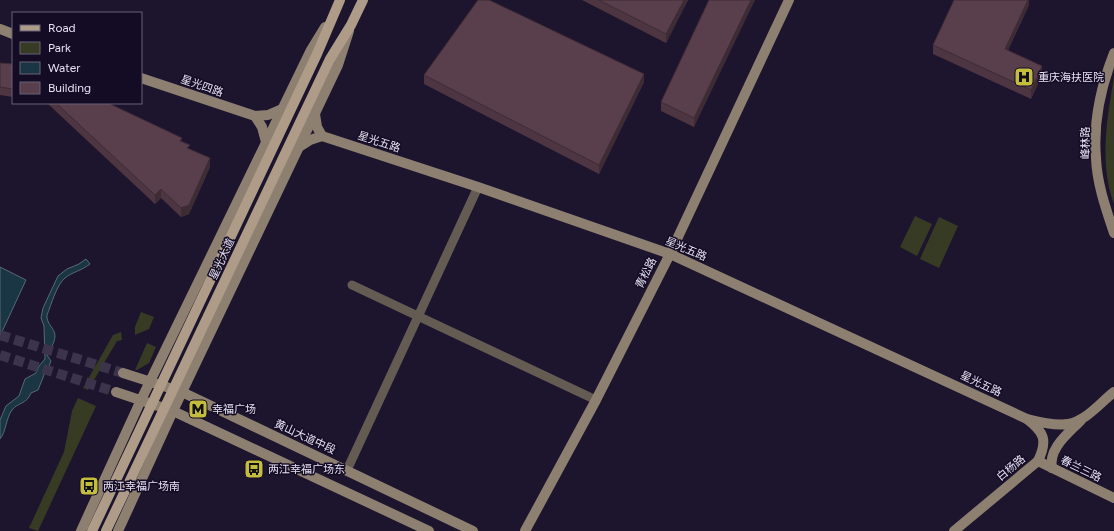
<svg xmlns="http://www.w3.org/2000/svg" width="1114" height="531" font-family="Figtree,'Noto Sans SC',sans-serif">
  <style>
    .green { fill: #373b23 }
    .water { fill: #1a3644; stroke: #576978 }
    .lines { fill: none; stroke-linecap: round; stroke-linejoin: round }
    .secondary-tunnel { stroke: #3b344c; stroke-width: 10; stroke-dasharray: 10 5; stroke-linecap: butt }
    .street { stroke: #645b52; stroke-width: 9 }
    .secondary { stroke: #8e8071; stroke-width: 10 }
    .primary { stroke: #af9c88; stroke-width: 10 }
    .wall { fill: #4d3641 }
    .shaded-wall { fill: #3e2c35 }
    .building { fill: #593f4c; stroke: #3e2c35 }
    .labels { text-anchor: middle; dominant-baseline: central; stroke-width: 3; stroke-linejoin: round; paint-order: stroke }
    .poi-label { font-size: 11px; fill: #e6e1f3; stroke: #140c24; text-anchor: start }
    .street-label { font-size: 11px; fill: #e6e1f3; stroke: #140c24 }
  </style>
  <rect width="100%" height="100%" fill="#1d152e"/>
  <g class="green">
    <path d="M1114,77V204C1099,163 1107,118 1114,77Z"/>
    <path d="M915,216L932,224L917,256L900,247Z"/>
    <path d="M939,217L958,226L939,268L920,259Z"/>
    <path d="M141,312L154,317L149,329L135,335V327Z"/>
    <path d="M121,332L122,340L117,341L88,390L83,388L113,335Z"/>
    <path d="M147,343L156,347L149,363L137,370H135Z"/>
    <path d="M78,398L96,406L38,531L29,528L64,452L72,411Z"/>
  </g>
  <g class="water">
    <path d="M86,259L90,264C81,271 72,272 65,278C57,284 51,305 47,315C46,324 55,328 55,336C55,342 50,350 47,355L51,361L49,366L43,370L44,375L38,390L31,393C26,405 18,402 12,410C6,418 6,432 0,439V420L6,406L19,396L25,379L36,373L39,366L45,359L44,326L41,318L43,308L58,276L67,269L79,264Z"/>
    <path d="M0,267L26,280L0,336Z"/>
  </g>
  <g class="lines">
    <g class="secondary-tunnel">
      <path d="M0,335L123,373"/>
      <path d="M0,355L116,392"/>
    </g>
    <g class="street">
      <path d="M352,285L596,400"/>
      <path d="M347,470L478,187"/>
    </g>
    <g class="secondary">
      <path d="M0,29L13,34"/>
      <path d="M1114,53C1101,86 1093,122 1096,158C1097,184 1106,209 1114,233"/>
      <path d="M141,78L255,116"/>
      <path d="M322,136L478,187L670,254L1027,419"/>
      <path d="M266,142L262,127L255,116L268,115L282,109"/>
      <path d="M299,147L310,140L322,136L317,127L315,114"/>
      <path d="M123,373L182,392L473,531"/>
      <path d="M116,392L173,411L429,531"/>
      <path d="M1038,461L1114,498"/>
      <path d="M1052,468C1048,448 1069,433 1081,420"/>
      <path d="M81,531L141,400L311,50L325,27"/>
      <path d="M118,531L173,411L338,65L349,31"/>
      <path d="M525,531L596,400L670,254L789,0"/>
      <path d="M954,531L1038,461C1048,440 1044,432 1027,419C1039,422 1055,426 1068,424C1086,421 1100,403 1114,392"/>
    </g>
    <g class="primary">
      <path d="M92,531L317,54L340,0"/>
      <path d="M106,531L330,59L351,25L363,0"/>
    </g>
  </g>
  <g class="wall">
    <path d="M582,0H688L666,43Z"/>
    <path d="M709,0L694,127L661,111V102Z"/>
    <path d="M1029,0V5L1008,50L1042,75L1031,99L933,54V45Z"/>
    <path d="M0,63L13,64V97L0,95Z"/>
    <path d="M424,75L644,82L599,174L424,84Z"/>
    <path d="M47,103H108L182,141L190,150L210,167L189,214L181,217L161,198L155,204Z"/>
  </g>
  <g class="shaded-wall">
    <path d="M684,0H688L666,43V34Z"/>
    <path d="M751,0H755L694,127V118Z"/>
    <path d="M1028,0H1029V5L1005,57V49Z"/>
    <path d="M1042,66V75L1031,99V90Z"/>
    <path d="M644,74V82L599,174V165Z"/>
    <path d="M210,158V167L189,214L181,217V208Z"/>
    <path d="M161,189V198L155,204V195Z"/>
  </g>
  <g class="building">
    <path d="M478,0H489L644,74L599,165L424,75Z"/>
    <path d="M599,0H684L666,34Z"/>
    <path d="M709,0H751L694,118L661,102Z"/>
    <path d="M954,0H1028L1005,49L1042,66L1031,90L933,45Z"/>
    <path d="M0,63L13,64V89L0,87Z"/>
    <path d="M56,103H108L182,138L180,141L190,145L187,148L210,158L189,205L181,208L161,189L155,195Z"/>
  </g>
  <defs>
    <symbol id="hospital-square" viewBox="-11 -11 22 22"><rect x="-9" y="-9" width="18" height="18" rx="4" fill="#c4bc3d" stroke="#140c24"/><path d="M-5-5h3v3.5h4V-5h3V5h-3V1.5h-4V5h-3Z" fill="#111"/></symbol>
    <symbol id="metro-square" viewBox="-11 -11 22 22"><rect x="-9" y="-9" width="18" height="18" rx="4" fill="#c4bc3d" stroke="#140c24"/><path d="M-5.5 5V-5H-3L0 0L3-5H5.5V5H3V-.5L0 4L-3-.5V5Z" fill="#111"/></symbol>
    <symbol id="bus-square" viewBox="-11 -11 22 22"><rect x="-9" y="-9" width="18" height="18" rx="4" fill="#c4bc3d" stroke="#140c24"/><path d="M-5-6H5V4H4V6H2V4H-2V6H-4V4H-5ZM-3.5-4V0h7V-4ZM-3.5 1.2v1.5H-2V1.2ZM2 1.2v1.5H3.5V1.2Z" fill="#111"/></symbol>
  </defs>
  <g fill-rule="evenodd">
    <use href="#hospital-square" x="1013" y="66" width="22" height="22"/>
    <use href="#metro-square" x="187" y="398" width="22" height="22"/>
    <use href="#bus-square" x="243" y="458" width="22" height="22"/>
    <use href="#bus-square" x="78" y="475" width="22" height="22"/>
  </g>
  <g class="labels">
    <g class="poi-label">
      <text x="1038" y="77">重庆海扶医院</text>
      <text x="212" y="409">幸福广场</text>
      <text x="268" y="469">两江幸福广场东</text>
      <text x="103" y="486">两江幸福广场南</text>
    </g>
    <g class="street-label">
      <text transform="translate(202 86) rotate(19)">星光四路</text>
      <text transform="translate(379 142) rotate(18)">星光五路</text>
      <text transform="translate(1085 143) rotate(-90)">峰林路</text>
      <text transform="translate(686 249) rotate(23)">星光五路</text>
      <text transform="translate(222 259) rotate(-65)">星光大道</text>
      <text transform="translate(646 273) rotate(-63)">青松路</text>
      <text transform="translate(981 384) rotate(25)">星光五路</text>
      <text transform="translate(305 437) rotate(25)">黄山大道中段</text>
      <text transform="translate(1011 468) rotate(-40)">白杨路</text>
      <text transform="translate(1081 469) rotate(26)">春兰三路</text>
    </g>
  </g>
  <rect x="12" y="12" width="130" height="92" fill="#140c24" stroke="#686177"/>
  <rect x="20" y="25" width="20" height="6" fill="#af9c88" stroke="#686177"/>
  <text x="48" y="32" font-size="12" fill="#e6e1f3">Road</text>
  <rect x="20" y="42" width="20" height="12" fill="#373b23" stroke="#686177"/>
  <text x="48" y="52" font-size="12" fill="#e6e1f3">Park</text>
  <rect x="20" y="62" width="20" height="12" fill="#1a3644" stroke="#686177"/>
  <text x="48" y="72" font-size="12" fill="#e6e1f3">Water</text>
  <rect x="20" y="82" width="20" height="12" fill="#593f4c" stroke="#686177"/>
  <text x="48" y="92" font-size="12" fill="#e6e1f3">Building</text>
</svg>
